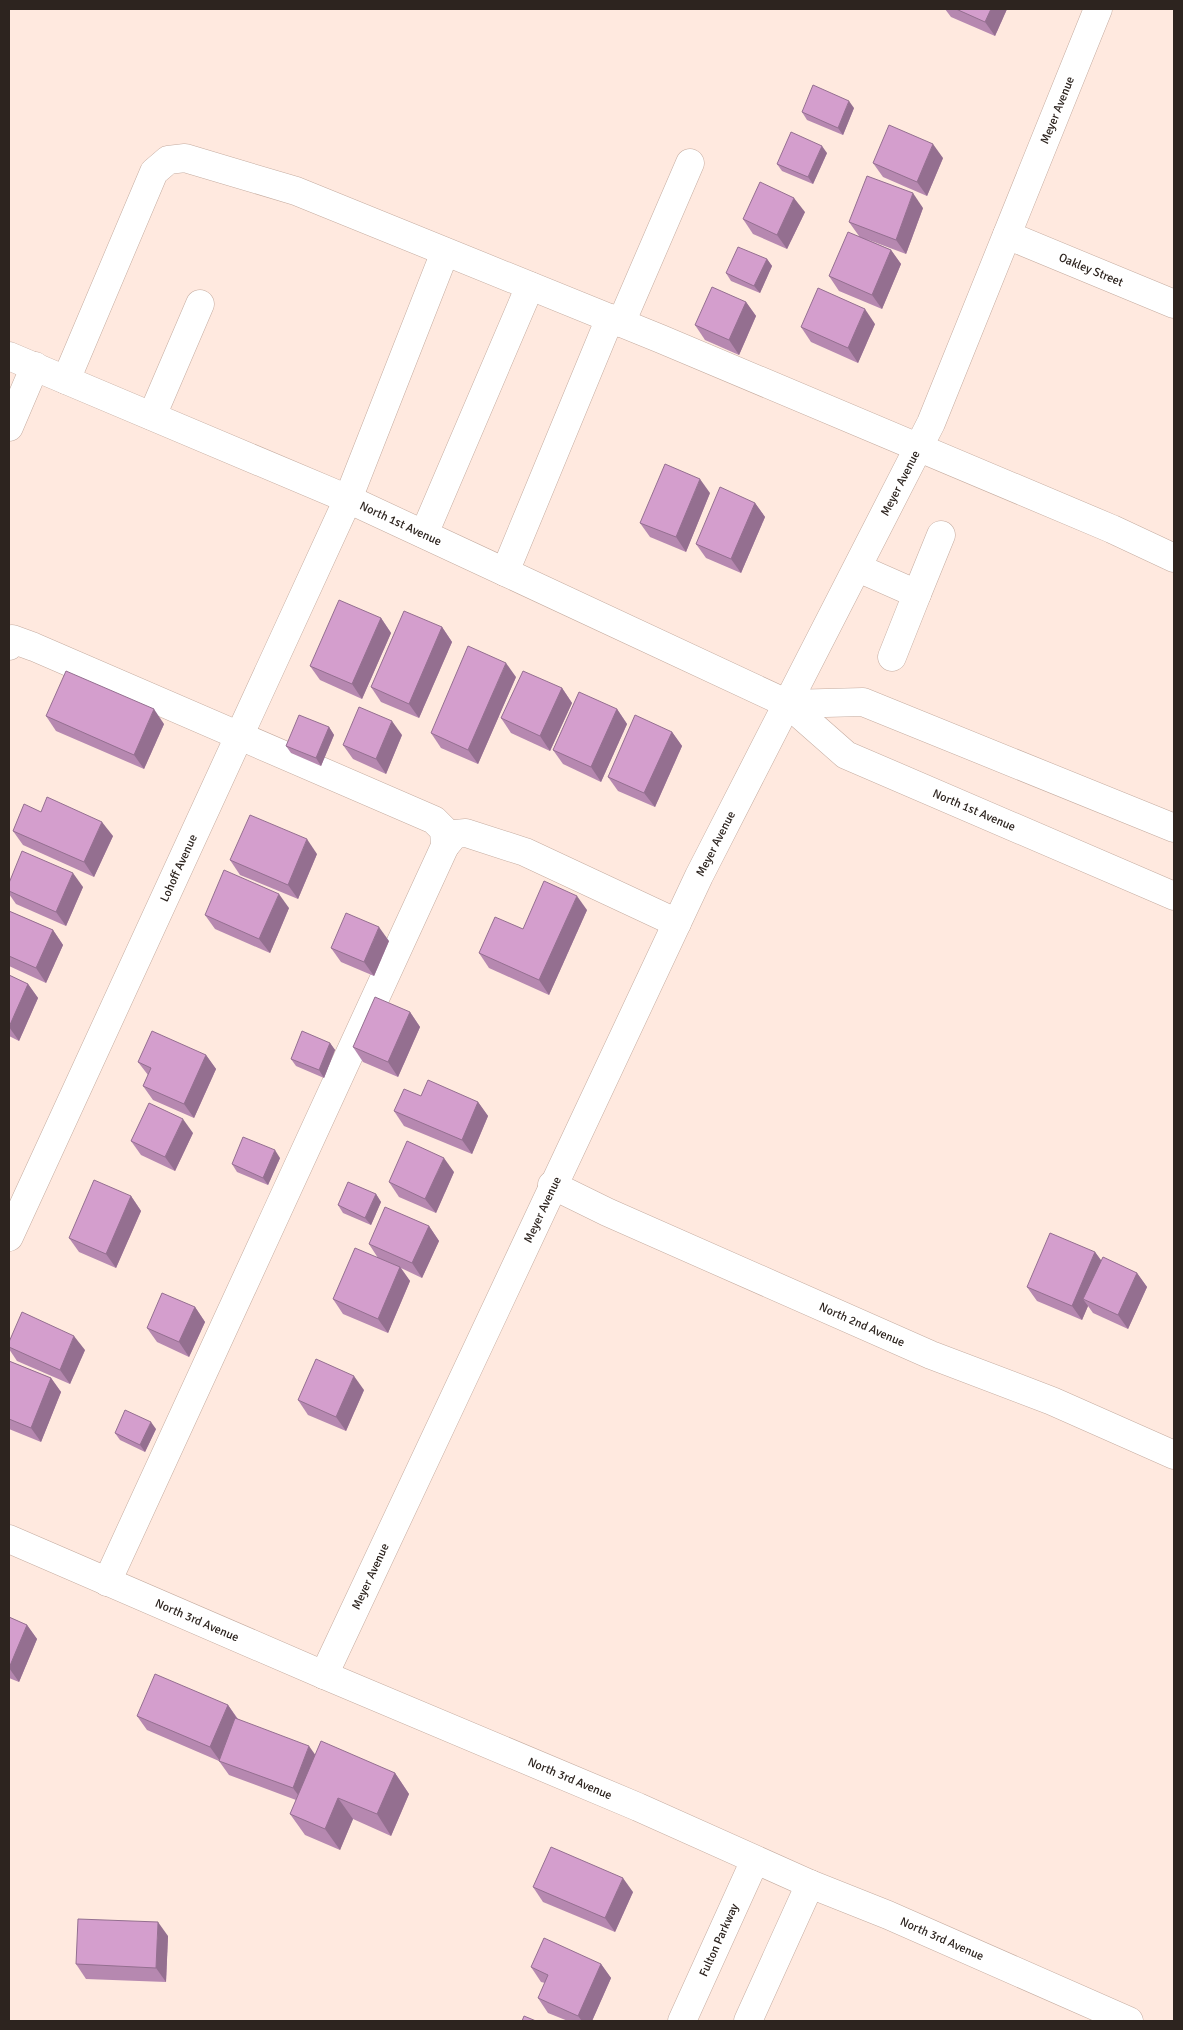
<svg xmlns="http://www.w3.org/2000/svg" width="1183" height="2030" font-family="Signika,sans-serif">
  <style>
    .lines { fill: none; stroke-linecap: round; stroke-linejoin: round }
    .minor-casing { stroke: #c5aca0; stroke-width: 29 }
    .major-casing { stroke: #c5aca0; stroke-width: 29 }
    .minor { stroke: #fff; stroke-width: 28 }
    .major { stroke: #fff; stroke-width: 28 }
    .wall { fill: #b688b0 }
    .shaded-wall { fill: #946f90 }
    .building { fill: #d49ecd; stroke: #946f90 }
    .labels { text-anchor: middle; dominant-baseline: central; stroke-width: 4.5; stroke-linejoin: round; paint-order: stroke }
    .street-label { font-size: 12px; fill: #2d241f; stroke: #ffe9df }
  </style>
  <rect width="100%" height="100%" fill="#ffe9df"/>
  <g class="lines">
    <defs>
      <g id="minor">
        <path id="s1" d="M1007,235L1174,304"/>
        <path d="M621,323L690,163"/>
        <path d="M66,380L154,172L168,160L185,158L296,191L661,339L1112,529L1174,558"/>
        <path d="M152,416L200,304"/>
        <path d="M9,427L35,366"/>
        <path d="M424,534L530,286"/>
        <path d="M858,568L917,594L892,657"/>
        <path d="M505,572L610,318"/>
        <path d="M917,594L941,535"/>
        <path d="M9,646L12,639L34,647L434,820L444,830L445,846L107,1582"/>
        <path d="M445,846L455,834L466,833L525,852L677,923"/>
        <path id="s2" d="M552,1185L607,1212L931,1355L1052,1401L1174,1455"/>
        <path id="s3" d="M9,1237L348,499L445,252"/>
        <path id="s4" d="M9,1539L324,1675L638,1807L810,1884L888,1915L1129,2021"/>
        <path id="s5" d="M324,1675L699,876L931,423L1098,9"/>
        <path id="s6" d="M682,2021L755,1860"/>
        <path d="M748,2021L810,1884"/>
      </g>
      <g id="major">
        <path id="s7" d="M9,356L348,499L505,572L788,704L846,755L1174,896"/>
        <path d="M788,704L863,702L1174,828"/>
      </g>
    </defs>
    <use href="#minor" class="minor-casing"/>
    <use href="#major" class="major-casing"/>
    <use href="#minor" class="minor"/>
    <use href="#major" class="major"/>
  </g>
  <g class="wall">
    <path d="M945,9H1007L995,36L951,17Z"/>
    <path d="M854,108L843,135L807,120L802,112Z"/>
    <path d="M827,153L813,184L782,171L777,164Z"/>
    <path d="M943,158L927,196L883,177L873,163Z"/>
    <path d="M923,208L906,254L866,239L891,250L901,264L882,309L839,291L829,276L859,236L849,222Z"/>
    <path d="M805,212L787,249L753,234L743,219Z"/>
    <path d="M767,259L772,266L760,293L731,281L726,273Z"/>
    <path d="M746,302L756,316L739,355L705,340L695,325Z"/>
    <path d="M875,324L858,363L811,342L801,327Z"/>
    <path d="M710,493L686,552L650,537L640,523Z"/>
    <path d="M755,503L765,517L741,573L706,558L696,544Z"/>
    <path d="M381,618L391,633L362,699L320,680L310,666Z"/>
    <path d="M442,627L452,642L419,718L381,702L371,687Z"/>
    <path d="M516,677L478,764L441,748L431,733Z"/>
    <path d="M562,688L572,703L550,751L511,733L501,718Z"/>
    <path d="M617,709L627,724L601,782L563,764L553,750Z"/>
    <path d="M46,716L164,724L144,769L56,731Z"/>
    <path d="M329,727L334,735L321,766L291,753L286,746Z"/>
    <path d="M672,732L682,746L655,807L618,791L608,777Z"/>
    <path d="M402,735L386,774L353,759L343,745Z"/>
    <path d="M41,812L113,836L94,877L23,845L13,831Z"/>
    <path d="M317,854L298,899L240,875L230,860Z"/>
    <path d="M9,883L83,887L66,926L16,904L9,894Z"/>
    <path d="M289,908L270,953L215,929L205,915Z"/>
    <path d="M587,910L549,995L489,968L479,953L523,929Z"/>
    <path d="M9,911L53,930L63,945L46,983L9,966Z"/>
    <path d="M389,941L374,976L341,962L331,948Z"/>
    <path d="M9,975L28,984L38,998L19,1041L9,1036Z"/>
    <path d="M410,1012L420,1027L398,1077L363,1062L353,1047Z"/>
    <path d="M330,1043L335,1050L324,1078L296,1066L291,1059Z"/>
    <path d="M206,1055L216,1069L194,1118L153,1100L143,1086L148,1075L138,1062Z"/>
    <path d="M421,1096L478,1102L488,1116L472,1154L404,1126L394,1111Z"/>
    <path d="M193,1133L175,1171L141,1155L131,1141Z"/>
    <path d="M280,1158L268,1185L237,1172L232,1164Z"/>
    <path d="M454,1172L436,1213L399,1197L389,1182Z"/>
    <path d="M376,1194L381,1202L371,1225L343,1213L338,1205Z"/>
    <path d="M131,1196L141,1211L116,1268L79,1252L69,1238Z"/>
    <path d="M429,1226L439,1241L422,1278L401,1268L410,1281L388,1333L343,1314L333,1299L378,1258L369,1244Z"/>
    <path d="M1095,1252L1101,1260L1137,1273L1147,1287L1128,1329L1093,1313L1088,1306L1082,1320L1037,1301L1027,1287Z"/>
    <path d="M195,1307L205,1322L189,1357L157,1342L147,1328Z"/>
    <path d="M9,1342L85,1350L70,1384L17,1361L9,1349Z"/>
    <path d="M9,1361L51,1378L61,1392L41,1442L9,1429Z"/>
    <path d="M364,1390L346,1431L308,1415L298,1400Z"/>
    <path d="M156,1429L145,1452L120,1440L115,1433Z"/>
    <path d="M9,1617L27,1625L37,1639L19,1682L9,1678Z"/>
    <path d="M228,1705L238,1719L315,1755L395,1773L409,1794L391,1836L353,1819L340,1850L305,1835L290,1814L296,1800L229,1775L219,1761L147,1730L137,1716Z"/>
    <path d="M533,1887L633,1892L615,1932L543,1902Z"/>
    <path d="M168,1936L166,1982L86,1979L76,1964Z"/>
    <path d="M601,1964L611,1978L592,2021H568L548,2013L538,1998L545,1983L541,1982L531,1967Z"/>
  </g>
  <g class="shaded-wall">
    <path d="M991,9H1007L995,36L985,22Z"/>
    <path d="M849,101L854,108L843,135L838,128Z"/>
    <path d="M933,144L943,158L927,196L917,182Z"/>
    <path d="M822,146L827,153L813,184L808,177Z"/>
    <path d="M913,193L923,208L906,254L896,240Z"/>
    <path d="M794,198L805,212L787,249L777,235Z"/>
    <path d="M891,250L901,264L882,309L872,295Z"/>
    <path d="M767,259L772,266L760,293L754,286Z"/>
    <path d="M746,302L756,316L739,355L729,340Z"/>
    <path d="M865,309L875,324L858,363L848,348Z"/>
    <path d="M700,479L710,493L686,552L676,537Z"/>
    <path d="M755,503L765,517L741,573L731,559Z"/>
    <path d="M381,618L391,633L362,699L352,684Z"/>
    <path d="M442,627L452,642L419,718L409,704Z"/>
    <path d="M506,663L516,677L478,764L468,750Z"/>
    <path d="M562,688L572,703L550,751L540,736Z"/>
    <path d="M154,709L164,724L144,769L134,755Z"/>
    <path d="M617,709L627,724L601,782L591,767Z"/>
    <path d="M392,721L402,735L386,774L376,759Z"/>
    <path d="M329,727L334,735L321,766L316,758Z"/>
    <path d="M672,732L682,746L655,807L644,793Z"/>
    <path d="M102,822L113,836L94,877L84,862Z"/>
    <path d="M307,839L317,854L298,899L288,885Z"/>
    <path d="M73,873L83,887L66,926L56,912Z"/>
    <path d="M279,894L289,908L270,953L259,939Z"/>
    <path d="M577,896L587,910L549,995L539,980Z"/>
    <path d="M379,927L389,941L374,976L364,962Z"/>
    <path d="M53,930L63,945L46,983L36,968Z"/>
    <path d="M28,984L38,998L19,1041L9,1027Z"/>
    <path d="M410,1012L420,1027L398,1077L388,1062Z"/>
    <path d="M330,1043L335,1050L324,1078L319,1070Z"/>
    <path d="M206,1055L216,1069L194,1118L184,1104Z"/>
    <path d="M478,1102L488,1116L472,1154L462,1140Z"/>
    <path d="M183,1119L193,1133L175,1171L165,1157Z"/>
    <path d="M275,1150L280,1158L268,1185L263,1178Z"/>
    <path d="M444,1158L454,1172L436,1213L425,1199Z"/>
    <path d="M376,1194L381,1202L371,1225L365,1218Z"/>
    <path d="M131,1196L141,1211L116,1268L106,1254Z"/>
    <path d="M429,1226L439,1241L422,1278L412,1263Z"/>
    <path d="M1095,1252L1105,1266L1083,1299L1088,1306L1082,1320L1072,1306Z"/>
    <path d="M400,1267L410,1281L388,1333L378,1319Z"/>
    <path d="M1137,1273L1147,1287L1128,1329L1118,1315Z"/>
    <path d="M195,1307L205,1322L189,1357L179,1342Z"/>
    <path d="M74,1336L85,1350L70,1384L60,1370Z"/>
    <path d="M354,1376L364,1390L346,1431L336,1417Z"/>
    <path d="M51,1378L61,1392L41,1442L31,1428Z"/>
    <path d="M151,1422L156,1429L145,1452L140,1445Z"/>
    <path d="M27,1625L37,1639L19,1682L9,1668Z"/>
    <path d="M228,1705L238,1720L220,1761L210,1747Z"/>
    <path d="M309,1746L319,1760L304,1803L293,1788Z"/>
    <path d="M395,1773L409,1794L391,1836L377,1814Z"/>
    <path d="M338,1798L353,1819L340,1850L325,1829Z"/>
    <path d="M623,1878L633,1892L615,1932L605,1918Z"/>
    <path d="M158,1922L168,1936L166,1982L156,1968Z"/>
    <path d="M601,1964L611,1978L592,2021H582L578,2016Z"/>
  </g>
  <g class="building">
    <path d="M956,9H991L985,22Z"/>
    <path d="M813,85L849,101L838,128L802,112Z"/>
    <path d="M889,125L933,144L917,182L873,163Z"/>
    <path d="M791,132L822,146L808,177L777,164Z"/>
    <path d="M867,176L913,193L896,240L849,222Z"/>
    <path d="M760,182L794,198L777,235L743,219Z"/>
    <path d="M848,232L891,250L872,295L829,276Z"/>
    <path d="M738,247L767,259L754,286L726,273Z"/>
    <path d="M712,287L746,302L729,340L695,325Z"/>
    <path d="M818,288L865,309L848,348L801,327Z"/>
    <path d="M665,464L700,479L676,537L640,523Z"/>
    <path d="M720,487L755,503L731,559L696,544Z"/>
    <path d="M339,600L381,618L352,684L310,666Z"/>
    <path d="M404,611L442,627L409,704L371,687Z"/>
    <path d="M468,646L506,663L468,750L431,733Z"/>
    <path d="M66,671L154,709L134,755L46,716Z"/>
    <path d="M523,671L562,688L540,736L501,718Z"/>
    <path d="M579,692L617,709L591,767L553,750Z"/>
    <path d="M359,707L392,721L376,759L343,745Z"/>
    <path d="M299,715L329,727L316,758L286,746Z"/>
    <path d="M635,715L672,732L644,793L608,777Z"/>
    <path d="M47,797L102,822L84,862L13,831L24,804L41,812Z"/>
    <path d="M250,815L307,839L288,885L230,860Z"/>
    <path d="M22,851L73,873L56,912L9,891V883Z"/>
    <path d="M224,870L279,894L259,939L205,915Z"/>
    <path d="M544,881L577,896L539,980L479,953L495,917L523,929Z"/>
    <path d="M9,911L53,930L36,968L9,956Z"/>
    <path d="M346,913L379,927L364,962L331,948Z"/>
    <path d="M9,975L28,984L9,1027Z"/>
    <path d="M375,997L410,1012L388,1062L353,1047Z"/>
    <path d="M152,1031L206,1055L184,1104L143,1086L151,1068L138,1062Z"/>
    <path d="M302,1031L330,1043L319,1070L291,1059Z"/>
    <path d="M428,1080L478,1102L462,1140L394,1111L404,1089L421,1096Z"/>
    <path d="M149,1103L183,1119L165,1157L131,1141Z"/>
    <path d="M243,1137L275,1150L263,1178L232,1164Z"/>
    <path d="M407,1141L444,1158L425,1199L389,1182Z"/>
    <path d="M94,1180L131,1196L106,1254L69,1238Z"/>
    <path d="M348,1182L376,1194L365,1218L338,1205Z"/>
    <path d="M385,1207L429,1226L412,1263L369,1244Z"/>
    <path d="M1050,1233L1095,1252L1072,1306L1027,1287Z"/>
    <path d="M355,1248L400,1267L378,1319L333,1299Z"/>
    <path d="M1103,1257L1137,1273L1118,1315L1083,1299Z"/>
    <path d="M162,1293L195,1307L179,1342L147,1328Z"/>
    <path d="M22,1312L74,1336L60,1370L9,1347V1342Z"/>
    <path d="M316,1359L354,1376L336,1417L298,1400Z"/>
    <path d="M9,1361L51,1378L31,1428L9,1419Z"/>
    <path d="M125,1410L151,1422L140,1445L115,1433Z"/>
    <path d="M9,1617L27,1625L9,1668Z"/>
    <path d="M155,1674L228,1705L210,1747L137,1716Z"/>
    <path d="M235,1718L309,1746L293,1788L219,1761Z"/>
    <path d="M321,1741L395,1773L377,1814L338,1798L325,1829L290,1814Z"/>
    <path d="M551,1847L623,1878L605,1918L533,1887Z"/>
    <path d="M78,1919L158,1922L156,1968L76,1964Z"/>
    <path d="M544,1938L601,1964L578,2016L538,1998L548,1975L531,1967Z"/>
    <path d="M524,2016L536,2021H522Z"/>
  </g>
  <g class="labels">
    <g class="street-label">
      <text stroke="none"><textPath href="#s5" startOffset="1729">Meyer Avenue</textPath></text>
      <text stroke="none"><textPath href="#s1" startOffset="91">Oakley Street</textPath></text>
      <text stroke="none"><textPath href="#s5" startOffset="1324">Meyer Avenue</textPath></text>
      <text stroke="none"><textPath href="#s7" startOffset="426">North 1st Avenue</textPath></text>
      <text stroke="none"><textPath href="#s7" startOffset="1070">North 1st Avenue</textPath></text>
      <text stroke="none"><textPath href="#s5" startOffset="919">Meyer Avenue</textPath></text>
      <text stroke="none"><textPath href="#s3" startOffset="406">Lohoff Avenue</textPath></text>
      <text stroke="none"><textPath href="#s5" startOffset="514">Meyer Avenue</textPath></text>
      <text stroke="none"><textPath href="#s2" startOffset="340">North 2nd Avenue</textPath></text>
      <text stroke="none"><textPath href="#s5" startOffset="109">Meyer Avenue</textPath></text>
      <text stroke="none"><textPath href="#s4" startOffset="205">North 3rd Avenue</textPath></text>
      <text stroke="none"><textPath href="#s4" startOffset="610">North 3rd Avenue</textPath></text>
      <text stroke="none"><textPath href="#s4" startOffset="1015">North 3rd Avenue</textPath></text>
      <text stroke="none"><textPath href="#s6" startOffset="89">Fulton Parkway</textPath></text>
    </g>
  </g>
  <rect width="1183" height="2030" fill="none" stroke="#2d241f" stroke-width="20"/>
</svg>
